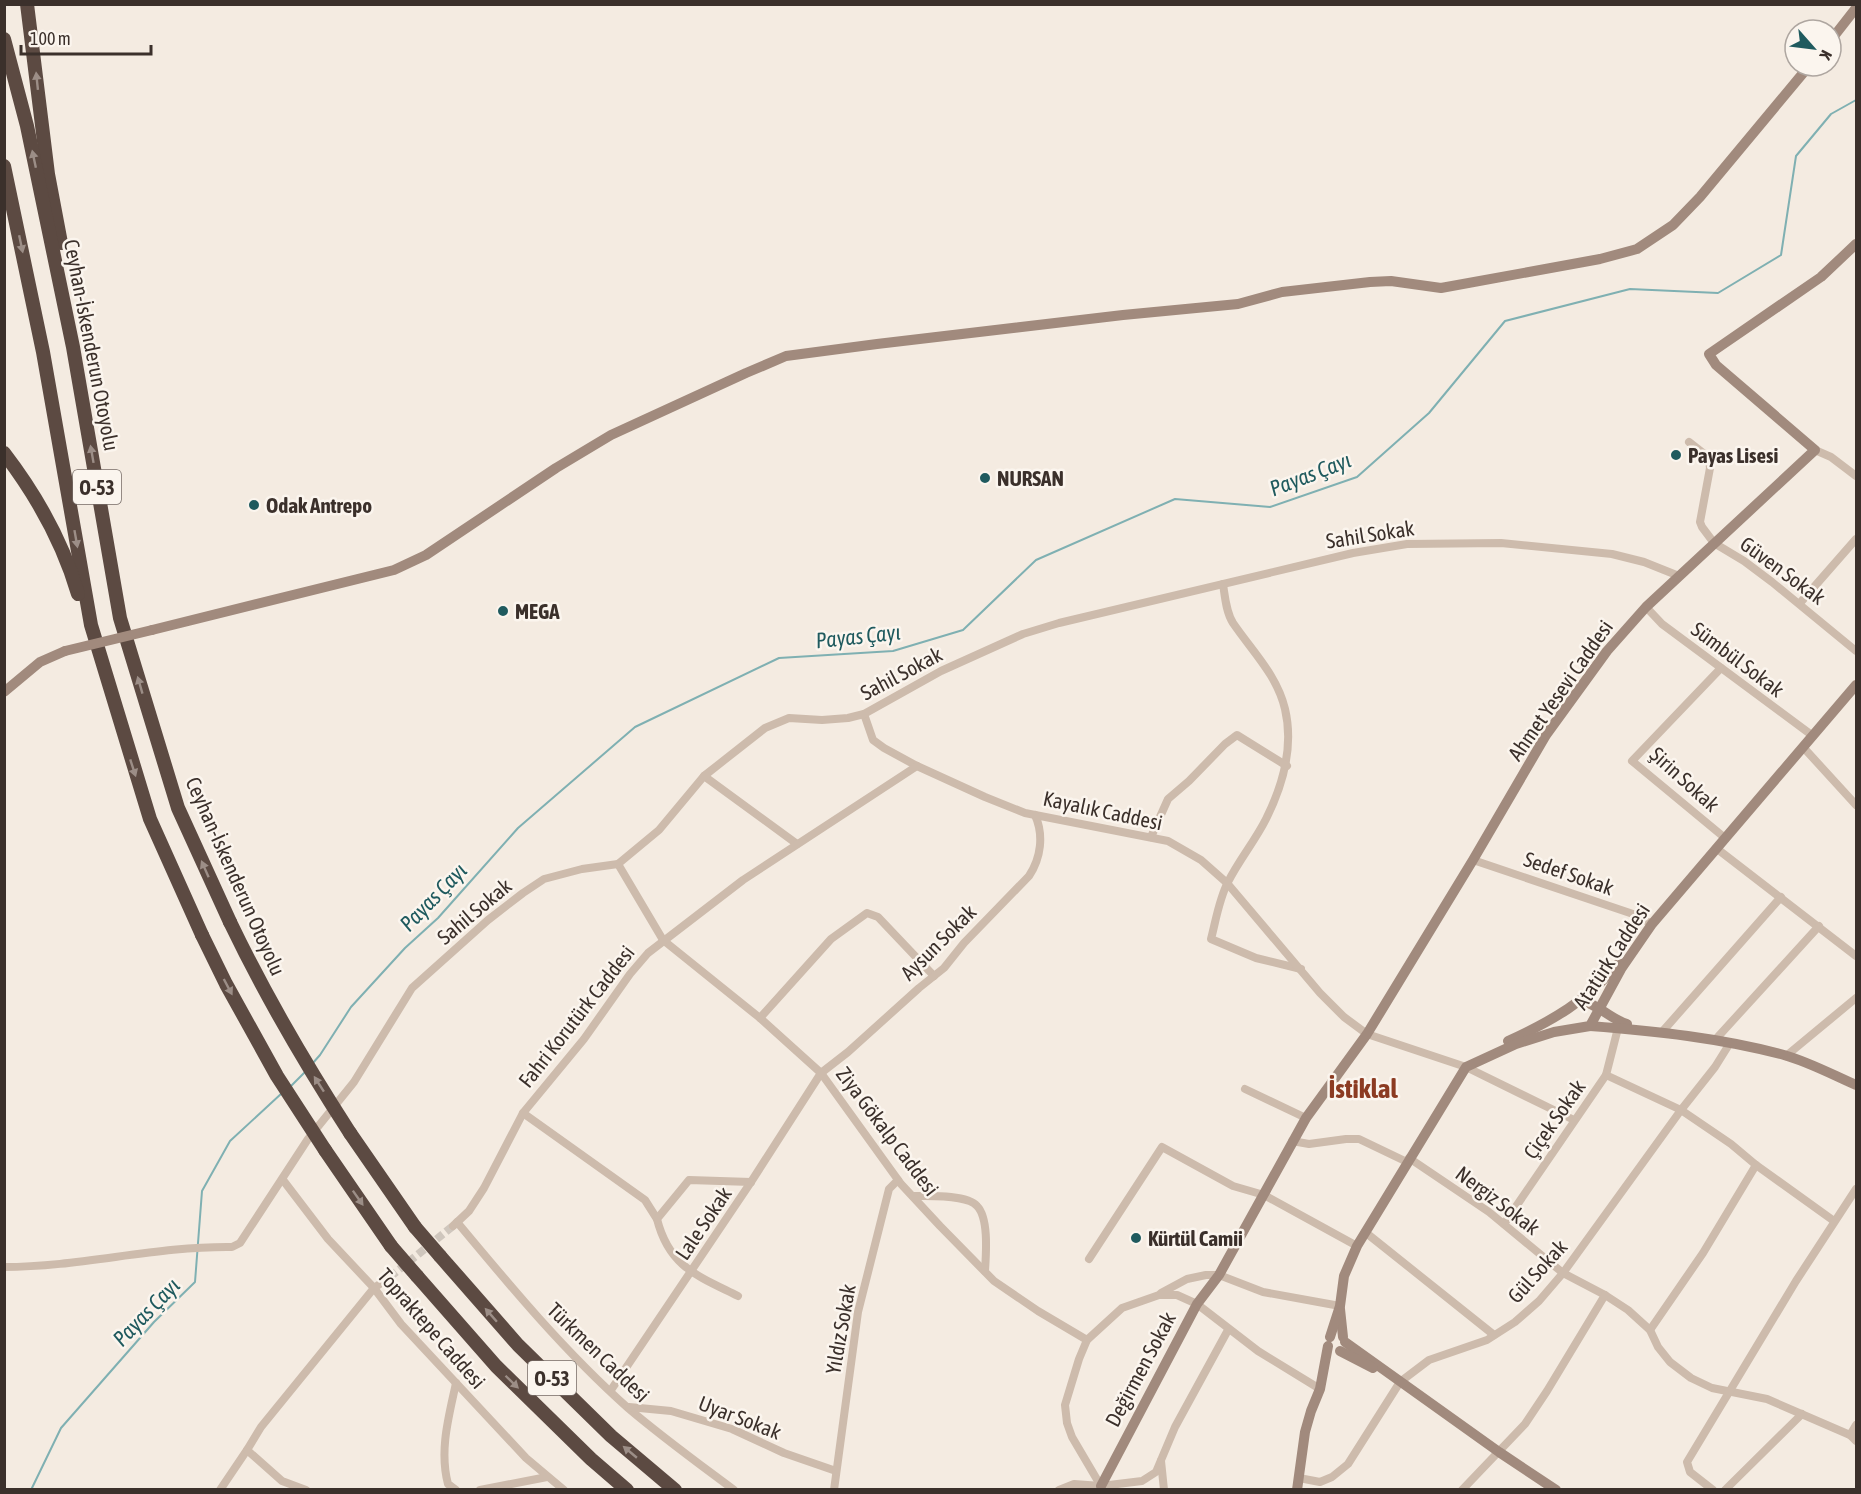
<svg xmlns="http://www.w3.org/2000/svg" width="1861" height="1494" font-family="'Asap Condensed',sans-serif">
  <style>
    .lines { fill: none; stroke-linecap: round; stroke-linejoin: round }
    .stream { stroke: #7fb0b2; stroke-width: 2 }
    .street-tunnel { stroke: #cfc6bd; stroke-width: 8; stroke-dasharray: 8 4; stroke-linecap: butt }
    .street { stroke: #cdbbac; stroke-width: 8 }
    .secondary { stroke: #a18a7d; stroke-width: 10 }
    .highway { stroke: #5c4a42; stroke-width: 14 }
    .secondary-bridge { stroke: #a18a7d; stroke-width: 10 }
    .highway-bridge { stroke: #5c4a42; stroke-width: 14 }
    .oneway { fill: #9c8e87 }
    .poi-dot { fill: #1f5a5e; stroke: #fbf5ee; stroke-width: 2 }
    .labels { text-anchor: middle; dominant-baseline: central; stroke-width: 5; stroke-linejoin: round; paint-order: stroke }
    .shield { fill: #fbf5ee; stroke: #756b66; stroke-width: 1.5 }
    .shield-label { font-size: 20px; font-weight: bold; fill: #3b302b }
    .street-label { font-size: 21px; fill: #3b302b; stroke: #fbf5ee }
    .poi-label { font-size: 21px; font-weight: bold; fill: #3b302b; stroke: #fbf5ee; text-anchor: start }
    .water-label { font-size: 22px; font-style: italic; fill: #1f5a5e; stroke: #fbf5ee }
    .district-label { font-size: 27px; font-weight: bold; fill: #8c3b22; stroke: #fbf5ee }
  </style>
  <rect width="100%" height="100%" fill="#f4ebe1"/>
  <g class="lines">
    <g class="stream">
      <path d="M312,1064L320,1055L351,1007L405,948L438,918L518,828L635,727L779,658L893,651L963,630L1036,560L1175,499L1270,507L1357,477L1429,413L1505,321L1630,289L1718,293L1781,255L1796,156L1831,114L1856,100"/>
      <path d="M291,1086L306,1071"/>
      <path d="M31,1490L61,1428L154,1322L195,1282L202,1191L230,1141L282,1093"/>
    </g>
    <path class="street-tunnel" d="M390,1277L453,1226"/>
    <g class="street">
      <path d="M1689,442L1703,453L1709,460L1710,468L1700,522L1702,527L1714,543L1744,561L1772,582L1856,651"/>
      <path d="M1815,450L1831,457L1856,476"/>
      <path d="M1223,584C1225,597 1226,612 1233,623C1252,651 1277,675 1285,709C1294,747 1283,785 1266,819C1255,841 1239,860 1228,882C1219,899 1216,920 1211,939L1256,958L1301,969"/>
      <path d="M1800,603L1856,539"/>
      <path d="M1646,607L1662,624L1813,736"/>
      <path d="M1721,668L1632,761L1725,838"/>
      <path d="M864,714L873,740L884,748L917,766L985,797L1025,813L1168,841L1201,860L1227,883L1320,993L1344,1017L1367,1034L1466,1067L1574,1120"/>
      <path d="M1803,747L1856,805"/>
      <path d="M704,776L797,844"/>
      <path d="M1151,837L1168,799L1189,781L1225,744L1237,735L1287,766"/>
      <path d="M1716,848L1856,956"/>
      <path d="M1473,860L1633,914L1652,924"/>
      <path d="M618,864L663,940L760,1018L821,1073L901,1184L940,1226L994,1281L1038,1311L1087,1340"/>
      <path d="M760,1018L831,939L867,913L878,917L934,976"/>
      <path d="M1662,1032L1781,897"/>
      <path d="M1715,1040L1819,926"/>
      <path d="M1786,1056L1856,998"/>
      <path d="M1606,1075L1681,1110L1731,1144L1756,1165L1834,1221"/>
      <path d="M1245,1089L1306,1118"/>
      <path d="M523,1113L645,1200L657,1219"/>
      <path d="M1292,1141L1309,1144L1346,1139H1359L1407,1162"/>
      <path d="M1409,1158L1489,1212L1563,1273L1605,1295L1628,1310L1650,1330L1658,1347L1670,1362L1691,1378L1712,1388L1767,1399L1850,1435L1856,1441"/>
      <path d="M283,1180L328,1239L374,1288L401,1324L526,1458L564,1490"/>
      <path d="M913,1196C928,1196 967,1194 977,1206C989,1218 986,1254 985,1271"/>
      <path d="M457,1222C511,1287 565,1352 628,1408C662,1437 698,1463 734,1490"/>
      <path d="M1504,1224L1606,1075L1618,1028"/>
      <path d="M453,1226L469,1211L484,1188L523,1113L584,1039L630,974L648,953L743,880L917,766"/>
      <path d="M1365,1232L1494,1335"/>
      <path d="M1089,1259L1162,1147L1233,1186L1264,1195L1357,1246"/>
      <path d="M4,1267C81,1267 155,1246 232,1247L240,1243L308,1139L354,1082L412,988L488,920L523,893L544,879L582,869L618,864L659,830L704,776L765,728L789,718L822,720L848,718L864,714L941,671L1023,634L1059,623L1353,553L1407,544L1501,543L1612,554L1644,562L1679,576"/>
      <path d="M1161,1293L1187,1279L1206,1275H1219L1263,1292L1340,1306"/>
      <path d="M738,1296C698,1276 669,1267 657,1219L689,1180L751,1182"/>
      <path d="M1650,1330L1703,1253L1756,1165"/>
      <path d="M611,1390L751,1182L821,1073L848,1052L919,988L944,968L964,943L1029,876C1041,858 1044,835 1035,815"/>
      <path d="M629,1407L671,1411L732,1429L784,1453L836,1471"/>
      <path d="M1850,1435L1856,1425"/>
      <path d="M1161,1461L1164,1490"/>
      <path d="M1299,1478L1320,1482L1332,1477L1348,1464L1400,1382L1429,1360L1487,1340L1515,1322L1539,1301L1563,1273L1681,1110L1715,1067L1730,1043"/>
      <path d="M1102,1488L1072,1437L1067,1423L1065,1405L1079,1359L1087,1340L1122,1308L1159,1295H1177L1197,1304L1258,1351L1320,1389"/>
      <path d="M220,1490L247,1450"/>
      <path d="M306,1490L282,1481L247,1450L261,1427L374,1288L390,1277"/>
      <path d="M456,1490L448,1484C439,1450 449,1416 456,1383"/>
      <path d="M480,1490L547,1477"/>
      <path d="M834,1490L858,1312L889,1189L898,1180"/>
      <path d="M1059,1490L1074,1484L1101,1486L1142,1481L1156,1472L1175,1427L1228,1330"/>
      <path d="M1462,1490L1525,1424L1547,1391L1605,1295"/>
      <path d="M1713,1490L1690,1472L1687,1462L1796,1281L1856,1189"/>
      <path d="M1725,1490L1802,1414"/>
    </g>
    <g class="secondary">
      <path d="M1831,40L1856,8"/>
      <path d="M152,630L394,570L426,555L556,468L611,435L746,373L786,356L877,344L1123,315L1238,304L1282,292L1370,282L1391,281L1441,288L1600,259L1637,249L1673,225L1700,197L1809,66"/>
      <path d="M4,692L40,662L65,651"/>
      <path d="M1582,1001C1598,1004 1610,1019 1627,1024"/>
      <path d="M1590,1026C1655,1031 1721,1038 1784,1055C1809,1062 1833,1075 1856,1085"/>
      <path d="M1508,1041C1552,1021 1587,1001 1619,963"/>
      <path d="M1340,1309L1343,1337"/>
      <path d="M1330,1337L1340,1306L1344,1276L1357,1246L1466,1067L1516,1044L1554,1032L1590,1026L1621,969L1652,924L1856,685"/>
      <path d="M1345,1342L1499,1452L1556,1490"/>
      <path d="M1340,1351L1373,1368"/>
      <path d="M1101,1486L1197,1304L1219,1275L1306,1118L1367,1034L1473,860L1546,735L1607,651L1646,607L1815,450L1716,365L1709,354L1821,277L1856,244"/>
      <path d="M1297,1490L1305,1432L1311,1411L1320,1389L1328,1346"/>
    </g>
    <g class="highway">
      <path d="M27,4L48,174L61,243"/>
      <path d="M4,39L27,126L73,347L120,618L178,808L230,922"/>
      <path d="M4,166L43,352L91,625L150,819L202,935"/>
      <path d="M4,453C37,496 63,543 78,594"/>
      <path d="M350,1133L415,1227"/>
      <path d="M325,1150L391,1246"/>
      <path d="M440,1256L518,1345L611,1436L675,1490"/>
      <path d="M417,1276L496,1366L591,1459L627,1490"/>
    </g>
    <path class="secondary-bridge" d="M65,651L152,630"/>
    <g class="highway-bridge">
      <path d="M230,922C265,995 306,1065 350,1133"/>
      <path d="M202,935L226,984L277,1076L325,1150"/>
      <path d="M415,1227L440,1256"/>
      <path d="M391,1246L417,1276"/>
    </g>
  </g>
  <defs><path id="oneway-solid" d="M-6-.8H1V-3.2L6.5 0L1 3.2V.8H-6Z" transform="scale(1.5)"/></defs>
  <g class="oneway">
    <use href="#oneway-solid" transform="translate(37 81) rotate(-96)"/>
    <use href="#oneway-solid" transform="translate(34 159) rotate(-102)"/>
    <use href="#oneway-solid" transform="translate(21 244) rotate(78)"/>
    <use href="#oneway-solid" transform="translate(92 454) rotate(-100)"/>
    <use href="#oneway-solid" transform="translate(76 539) rotate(80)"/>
    <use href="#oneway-solid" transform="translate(140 685) rotate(-106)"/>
    <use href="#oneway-solid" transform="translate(133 768) rotate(72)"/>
    <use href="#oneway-solid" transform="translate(205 869) rotate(-114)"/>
    <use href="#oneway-solid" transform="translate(228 987) rotate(62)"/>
    <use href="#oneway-solid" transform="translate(319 1084) rotate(-123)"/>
    <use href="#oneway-solid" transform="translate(358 1198) rotate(55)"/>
    <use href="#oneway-solid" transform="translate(491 1315) rotate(-131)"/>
    <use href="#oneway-solid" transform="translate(512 1382) rotate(44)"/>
    <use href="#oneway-solid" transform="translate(630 1452) rotate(-140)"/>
  </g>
  <g class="poi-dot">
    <circle cx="1676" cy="455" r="6"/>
    <circle cx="985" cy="478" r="6"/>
    <circle cx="254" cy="505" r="6"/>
    <circle cx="503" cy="611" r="6"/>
    <circle cx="1136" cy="1238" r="6"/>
  </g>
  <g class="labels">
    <g class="shield">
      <rect x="73" y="470" width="48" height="34" rx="4.5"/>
      <rect x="528" y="1361" width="48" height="34" rx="4.5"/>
    </g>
    <g class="shield-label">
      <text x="97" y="487">O-53</text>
      <text x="552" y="1378">O-53</text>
    </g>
    <g class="street-label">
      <text transform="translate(92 345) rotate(79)">Ceyhan-İskenderun Otoyolu</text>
      <text transform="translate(1370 534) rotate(-9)">Sahil Sokak</text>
      <text transform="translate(1783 570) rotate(36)">Güven Sokak</text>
      <text transform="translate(1738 659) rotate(37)">Sümbül Sokak</text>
      <text transform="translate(901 673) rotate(-28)">Sahil Sokak</text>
      <text transform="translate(1560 690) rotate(-55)">Ahmet Yesevi Caddesi</text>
      <text transform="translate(1685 779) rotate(42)">Şirin Sokak</text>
      <text transform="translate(1103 810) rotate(12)">Kayalık Caddesi</text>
      <text transform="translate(1569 873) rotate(19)">Sedef Sokak</text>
      <text transform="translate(236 876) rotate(66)">Ceyhan-İskenderun Otoyolu</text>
      <text transform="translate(474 911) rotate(-40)">Sahil Sokak</text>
      <text transform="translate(938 942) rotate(-45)">Aysun Sokak</text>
      <text transform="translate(1611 956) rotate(-57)">Atatürk Caddesi</text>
      <text transform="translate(576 1016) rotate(-52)">Fahri Korutürk Caddesi</text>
      <text transform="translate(1554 1119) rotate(-55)">Çiçek Sokak</text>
      <text transform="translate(888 1131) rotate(53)">Ziya Gökalp Caddesi</text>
      <text transform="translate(1498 1200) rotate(37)">Nergiz Sokak</text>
      <text transform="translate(703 1223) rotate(-56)">Lale Sokak</text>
      <text transform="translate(1537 1271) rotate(-48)">Gül Sokak</text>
      <text transform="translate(432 1328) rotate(49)">Topraktepe Caddesi</text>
      <text transform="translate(840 1329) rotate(-80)">Yıldız Sokak</text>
      <text transform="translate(599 1352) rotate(44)">Türkmen Caddesi</text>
      <text transform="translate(1140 1369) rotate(-62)">Değirmen Sokak</text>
      <text transform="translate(740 1417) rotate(21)">Uyar Sokak</text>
    </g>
    <g class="poi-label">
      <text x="1688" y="455">Payas Lisesi</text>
      <text x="997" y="478">NURSAN</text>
      <text x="266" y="505">Odak Antrepo</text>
      <text x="515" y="611">MEGA</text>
      <text x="1148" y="1238">Kürtül Camii</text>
    </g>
    <g class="water-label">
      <text transform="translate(1310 474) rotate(-21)">Payas Çayı</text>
      <text transform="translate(858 636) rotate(-6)">Payas Çayı</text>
      <text transform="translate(433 897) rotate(-46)">Payas Çayı</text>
      <text transform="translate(146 1312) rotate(-46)">Payas Çayı</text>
    </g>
    <g class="district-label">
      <text x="1363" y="1088">İstiklal</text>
    </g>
  </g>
  <rect width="1861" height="1494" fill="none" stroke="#3b302b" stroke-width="12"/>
  <g transform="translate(1813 48) rotate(118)"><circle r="28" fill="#fbf5ee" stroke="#aea6a0" stroke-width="1.5"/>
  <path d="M0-4.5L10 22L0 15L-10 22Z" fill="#1f5a5e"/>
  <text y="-9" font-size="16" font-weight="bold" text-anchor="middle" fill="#3b302b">K</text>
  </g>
  <path d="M21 45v9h130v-9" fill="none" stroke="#3b302b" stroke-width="3"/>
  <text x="30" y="45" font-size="18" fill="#3b302b" stroke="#fbf5ee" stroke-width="4.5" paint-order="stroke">100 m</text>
</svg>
